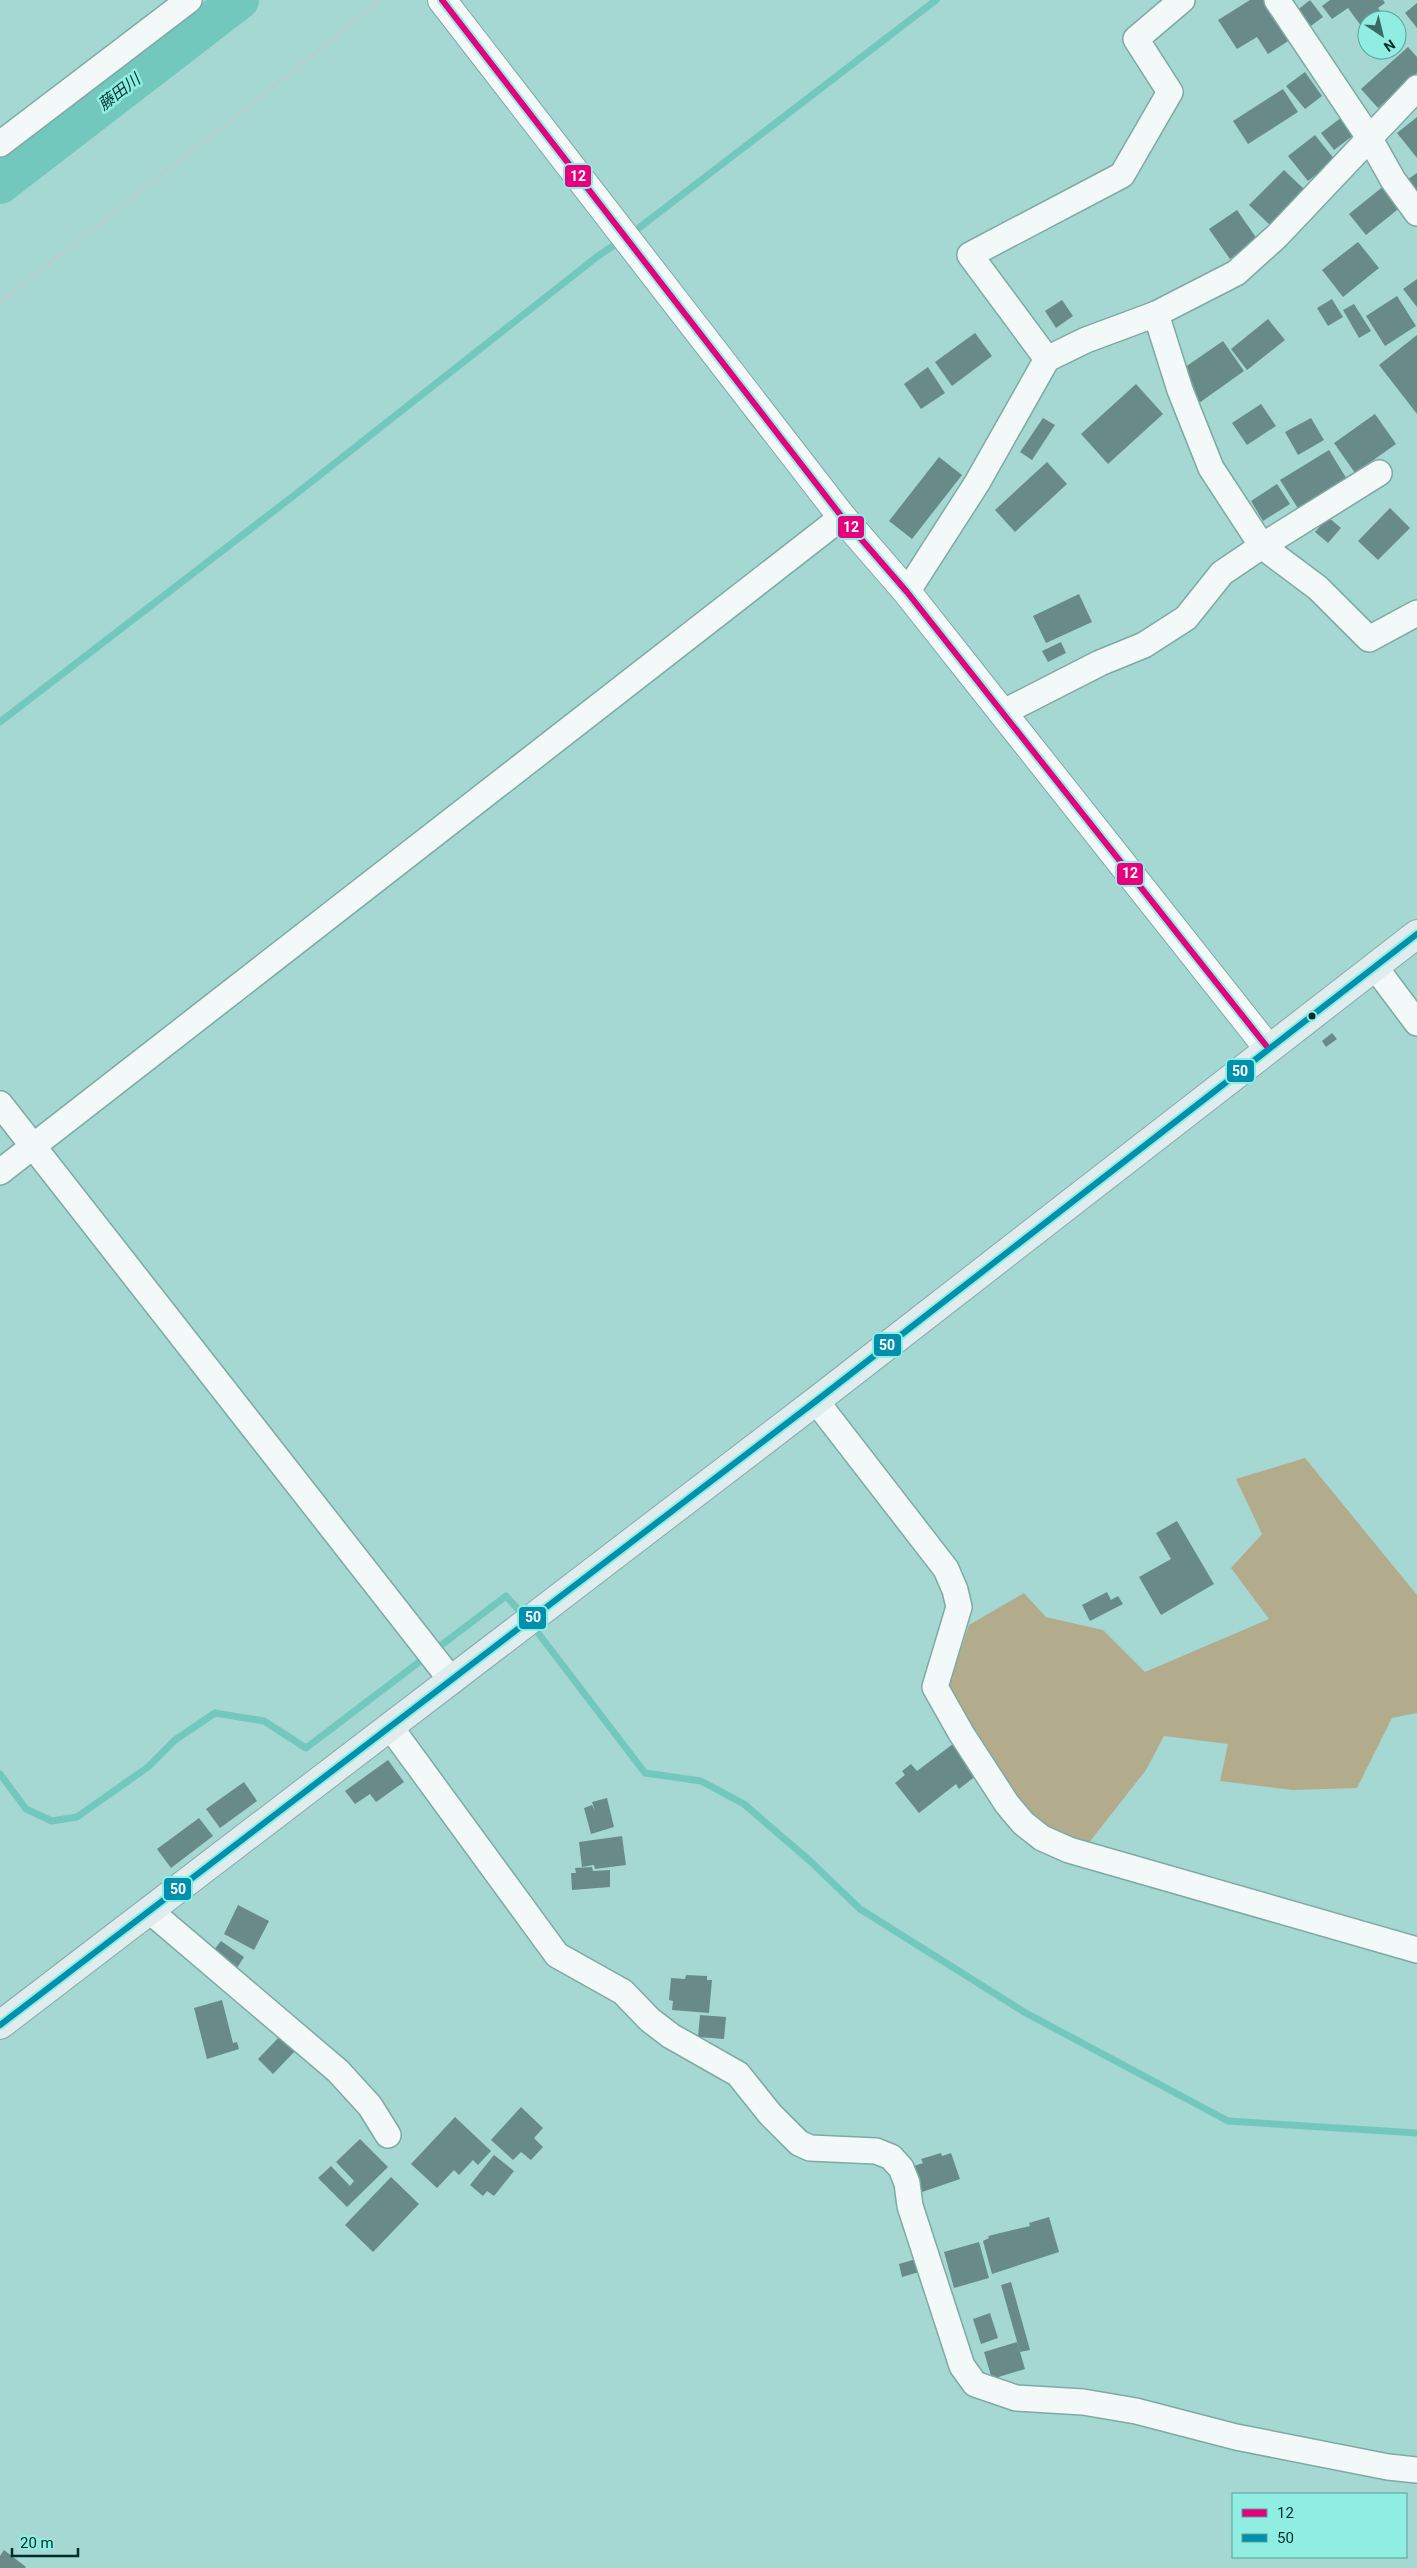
<svg xmlns="http://www.w3.org/2000/svg" width="1417" height="2568" font-family="Roboto,'Noto Sans JP',sans-serif">
  <style>
    .forest { fill: #b3ac8c }
    .lines { fill: none; stroke-linecap: round; stroke-linejoin: round }
    .stream { stroke: #73c8bd; stroke-width: 7 }
    .river { stroke: #73c8bd; stroke-width: 40 }
    .building { fill: #688a88 }
    .minor-casing { stroke: #7fa9a4; stroke-width: 28 }
    .tertiary-casing { stroke: #7fa9a4; stroke-width: 30 }
    .primary-casing { stroke: #88aaad; stroke-width: 30 }
    .path { stroke: #bcccca; stroke-width: 3; stroke-dasharray: 5 2.5; stroke-linecap: butt }
    .minor { stroke: #f2f9f8; stroke-width: 25 }
    .tertiary { stroke: #f2f9f8; stroke-width: 28 }
    .primary { stroke: #e0ecee; stroke-width: 28 }
    .bus-1-casing { stroke: #8feee1; stroke-width: 10 }
    .bus-2-casing { stroke: #8feee1; stroke-width: 10 }
    .bus-1 { stroke: #e5007d; stroke-width: 6 }
    .bus-2 { stroke: #0090ad; stroke-width: 6 }
    .bus-dot { fill: #022e2a; stroke: #8feee1; stroke-width: 2 }
    .labels { text-anchor: middle; dominant-baseline: central; stroke-width: 5; stroke-linejoin: round; paint-order: stroke }
    .water-label { font-size: 16px; font-style: italic; fill: #02342f; stroke: #8feee1 }
    .line-badge { stroke: #8feee1; stroke-width: 2 }
    .badge-label { font-size: 14px; text-anchor: middle; font-weight: bold; fill: #fff }
  </style>
  <rect width="100%" height="100%" fill="#a5d8d2"/>
  <path class="forest" d="M1305,1458L1417,1595V1713L1392,1718L1357,1788L1293,1790L1220,1781L1228,1744L1164,1736L1146,1770L1084,1849L1037,1825L975,1753L949,1685L969,1625L1024,1593L1046,1617L1103,1630L1145,1672L1269,1619L1231,1568L1262,1534L1236,1479Z"/>
  <g class="lines">
    <g class="stream">
      <path d="M631,234L936,0"/>
      <path d="M0,722L292,497L598,256L622,240"/>
      <path d="M532,1625L645,1773L701,1781L744,1804L809,1860L860,1909L1024,2012L1228,2121L1417,2133"/>
      <path d="M0,1774L26,1809L52,1821L77,1817L148,1767L175,1740L215,1713L264,1721L306,1748L506,1596L525,1617"/>
    </g>
    <path class="river" d="M0,184L239,0"/>
  </g>
  <g class="building">
    <path d="M1250,0H1273L1296,36L1268,54L1257,37L1237,49L1218,20Z"/>
    <path d="M1310,0L1323,17L1308,28L1295,12Z"/>
    <path d="M1330,0H1383L1385,3L1378,8L1387,20H1367V34L1348,8L1332,19L1322,6Z"/>
    <path d="M1417,3V28L1405,13Z"/>
    <path d="M1408,47L1417,57V73L1378,108L1361,89Z"/>
    <path d="M1305,72L1322,96L1305,109L1286,86Z"/>
    <path d="M1283,89L1298,112L1248,144L1233,121Z"/>
    <path d="M1346,114L1359,131L1334,150L1321,133Z"/>
    <path d="M1417,117V158L1397,133Z"/>
    <path d="M1315,135L1335,160L1308,181L1288,156Z"/>
    <path d="M1284,170L1305,190L1270,225L1249,205Z"/>
    <path d="M1417,173V200L1404,182Z"/>
    <path d="M1385,185L1402,206L1366,235L1349,214Z"/>
    <path d="M1237,210L1257,239L1230,259L1209,229Z"/>
    <path d="M1358,242L1379,268L1343,297L1322,270Z"/>
    <path d="M1417,279V307L1403,289Z"/>
    <path d="M1397,296L1416,326L1385,346L1366,316Z"/>
    <path d="M1332,299L1343,317L1328,326L1317,308Z"/>
    <path d="M1062,300L1073,316L1056,328L1045,311Z"/>
    <path d="M1354,304L1371,331L1359,338L1343,310Z"/>
    <path d="M1268,319L1285,340L1247,370L1231,349Z"/>
    <path d="M975,333L992,356L952,386L935,362Z"/>
    <path d="M1417,335V414L1379,365Z"/>
    <path d="M1223,341L1244,371L1199,403L1178,372Z"/>
    <path d="M928,367L945,393L921,409L904,384Z"/>
    <path d="M1136,384L1163,414L1108,464L1081,434Z"/>
    <path d="M1261,404L1276,426L1247,445L1232,423Z"/>
    <path d="M1375,414L1396,444L1355,473L1334,443Z"/>
    <path d="M1043,418L1055,425L1032,460L1020,452Z"/>
    <path d="M1311,418L1324,440L1298,455L1285,432Z"/>
    <path d="M1329,450L1348,481L1299,510L1280,480Z"/>
    <path d="M939,457L962,475L912,539L889,521Z"/>
    <path d="M1047,462L1067,484L1015,532L995,510Z"/>
    <path d="M1277,484L1290,504L1263,521L1251,501Z"/>
    <path d="M1390,508L1410,528L1378,560L1358,541Z"/>
    <path d="M1328,517L1341,528L1328,543L1315,532Z"/>
    <path d="M1079,594L1092,622L1046,643L1033,616Z"/>
    <path d="M1061,642L1066,653L1048,662L1042,651Z"/>
    <path d="M1332,1033L1337,1039L1326,1047L1322,1041Z"/>
    <path d="M1177,1521L1214,1584L1161,1615L1139,1577L1171,1559L1156,1533Z"/>
    <path d="M1107,1592L1111,1600L1118,1596L1123,1604L1090,1621L1082,1605Z"/>
    <path d="M953,1744L977,1775L959,1789L956,1784L919,1813L895,1783L905,1775L902,1771L911,1764L917,1771Z"/>
    <path d="M388,1760L404,1782L376,1802L370,1794L355,1804L345,1791Z"/>
    <path d="M244,1782L257,1801L220,1828L206,1809Z"/>
    <path d="M607,1798L614,1827L591,1834L584,1808L592,1805L595,1811L592,1802Z"/>
    <path d="M199,1818L213,1836L171,1868L157,1849Z"/>
    <path d="M622,1836L626,1865L595,1869L594,1865L582,1867L579,1842Z"/>
    <path d="M592,1867L593,1871L610,1870V1887L572,1890L571,1873H576L575,1868Z"/>
    <path d="M238,1905L269,1921L254,1950L224,1934Z"/>
    <path d="M221,1941L244,1957L237,1968L213,1951Z"/>
    <path d="M686,1975L707,1976V1980H712L709,2013L672,2010L673,2001L669,2000L671,1978L685,1979Z"/>
    <path d="M222,2000L233,2043L237,2042L239,2049L207,2059L194,2008Z"/>
    <path d="M700,2015L726,2017L724,2039L698,2037Z"/>
    <path d="M282,2034L297,2049L273,2074L258,2059Z"/>
    <path d="M521,2107L543,2128L534,2138L543,2147L531,2160L521,2152L513,2160L491,2140Z"/>
    <path d="M455,2117L491,2151L478,2165L473,2160L459,2175L454,2170L437,2188L411,2164Z"/>
    <path d="M360,2139L388,2167L347,2207L318,2178L331,2166L350,2186L354,2181L336,2162Z"/>
    <path d="M941,2153L942,2156L951,2153L960,2179L922,2192L914,2166L923,2163L921,2159Z"/>
    <path d="M494,2155L514,2171L494,2196L487,2191L483,2196L470,2185Z"/>
    <path d="M391,2177L419,2204L373,2252L345,2225Z"/>
    <path d="M1049,2217L1059,2252L992,2274L983,2241L989,2238L988,2236L1030,2226L1029,2223Z"/>
    <path d="M979,2242L989,2278L954,2288L944,2252Z"/>
    <path d="M916,2259L919,2272L902,2277L899,2264Z"/>
    <path d="M1011,2282L1030,2350L1020,2352L1001,2285Z"/>
    <path d="M990,2313L998,2338L981,2344L973,2319Z"/>
    <path d="M1017,2342L1025,2369L992,2379L984,2352Z"/>
    <path d="M4,2550L26,2567L25,2568H0V2556Z"/>
  </g>
  <g class="lines">
    <defs>
      <g id="minor">
        <path d="M1277,0L1370,139L1393,180L1417,213"/>
        <path d="M0,144L189,0"/>
        <path d="M1156,314L1180,390L1211,468L1262,546L1379,473"/>
        <path d="M1047,359L970,255L1122,175L1170,92L1136,39L1182,0"/>
        <path d="M907,592L977,483L1047,359L1086,340L1156,314L1236,273L1277,236L1417,88"/>
        <path d="M1002,713L1100,663L1144,645L1186,618L1222,573L1262,546L1318,588L1369,639L1417,613"/>
        <path d="M1375,967L1417,1023"/>
        <path d="M0,1104L452,1681"/>
        <path d="M0,1172L842,517"/>
        <path d="M816,1401L946,1569L955,1590L959,1607L935,1687L961,1733L1007,1804L1023,1823L1042,1838L1069,1850L1417,1950"/>
        <path d="M391,1728L557,1955L623,1992L650,2020L671,2036L738,2074L770,2114L799,2143L810,2148L876,2151L891,2157L901,2168L907,2183L910,2206L962,2366L975,2384L1016,2398L1083,2402L1136,2411L1236,2437L1388,2467L1417,2470"/>
        <path d="M150,1911L338,2071L370,2106L388,2135"/>
      </g>
      <path id="tertiary" d="M442,0L842,517L907,592L1268,1048"/>
      <path id="primary" d="M0,2025L816,1401L1417,934"/>
    </defs>
    <use href="#minor" class="minor-casing"/>
    <use href="#tertiary" class="tertiary-casing"/>
    <use href="#primary" class="primary-casing"/>
    <path class="path" d="M0,302L296,69L380,0"/>
    <use href="#minor" class="minor"/>
    <use href="#tertiary" class="tertiary"/>
    <use href="#primary" class="primary"/>
    <defs>
      <path id="bus-1" d="M442,0L842,517L907,592L1268,1048"/>
      <path id="bus-2" d="M0,2025L816,1401L1417,934"/>
    </defs>
    <use href="#bus-1" class="bus-1-casing"/>
    <use href="#bus-2" class="bus-2-casing"/>
    <use href="#bus-1" class="bus-1"/>
    <use href="#bus-2" class="bus-2"/>
  </g>
  <circle class="bus-dot" cx="1312" cy="1016" r="4.5"/>
  <g class="labels">
    <g class="water-label">
      <text transform="translate(119 92) rotate(-38)">藤田川</text>
    </g>
  </g>
  <g class="line-badge">
    <rect x="564" y="164" width="28" height="24" rx="5" fill="#e5007d"/>
    <rect x="837" y="515" width="28" height="24" rx="5" fill="#e5007d"/>
    <rect x="1116" y="862" width="28" height="24" rx="5" fill="#e5007d"/>
    <rect x="1226" y="1059" width="29" height="24" rx="5" fill="#0090ad"/>
    <rect x="873" y="1333" width="29" height="24" rx="5" fill="#0090ad"/>
    <rect x="518" y="1606" width="29" height="24" rx="5" fill="#0090ad"/>
    <rect x="163" y="1877" width="29" height="24" rx="5" fill="#0090ad"/>
  </g>
  <g class="badge-label">
    <text x="578" y="181">12</text>
    <text x="851" y="532">12</text>
    <text x="1130" y="878">12</text>
    <text x="1240" y="1076">50</text>
    <text x="887" y="1350">50</text>
    <text x="533" y="1622">50</text>
    <text x="178" y="1894">50</text>
  </g>
  <rect x="1232" y="2493" width="175" height="65" fill="#8feee1" stroke="#57a198"/>
  <rect x="1242" y="2509" width="25" height="8" fill="#e5007d" stroke="#57a198"/>
  <text x="1277" y="2518" font-size="15" fill="#022e2a">12</text>
  <rect x="1242" y="2534" width="25" height="8" fill="#0090ad" stroke="#57a198"/>
  <text x="1277" y="2543" font-size="15" fill="#022e2a">50</text>
  <g transform="translate(1382 35) rotate(145)"><circle r="24" fill="#8feee1" stroke="#57a198"/>
  <path d="M0-4L9 19L0 12L-9 19Z" fill="#3b6a65"/>
  <text y="-8" font-size="14" font-weight="bold" text-anchor="middle" fill="#022e2a">N</text>
  </g>
  <path d="M12 2548v8h66v-8" fill="none" stroke="#022e2a" stroke-width="2.5"/>
  <text x="20" y="2548" font-size="15" fill="#022e2a" stroke="#8feee1" stroke-width="4" paint-order="stroke">20 m</text>
</svg>
